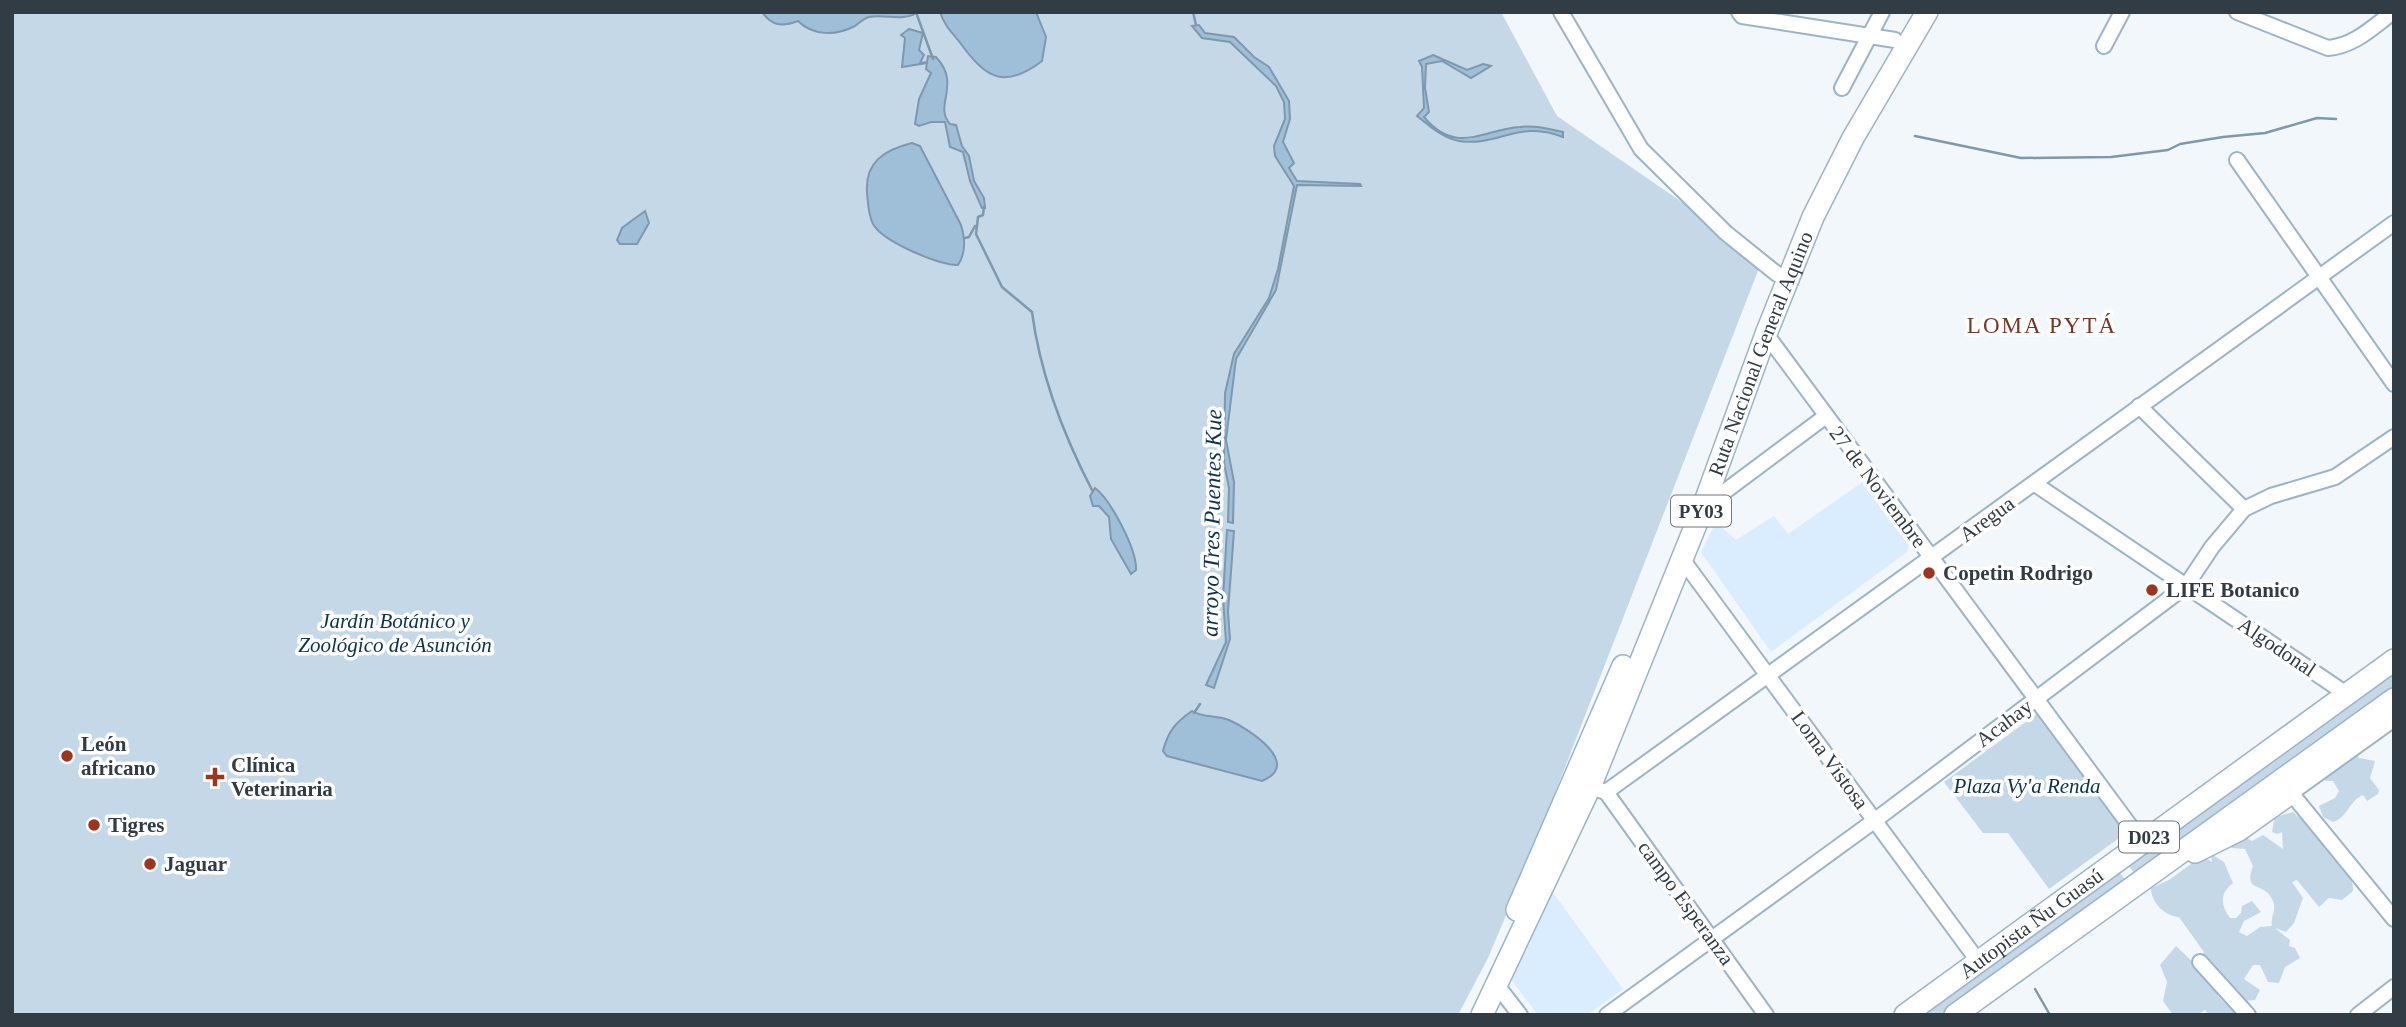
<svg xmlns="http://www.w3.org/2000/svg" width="2406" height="1027" font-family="Georgia,serif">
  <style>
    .built { fill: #d9edff }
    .green { fill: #c4d8e8 }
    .water { fill: #9fbfd9; stroke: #7e98ad; stroke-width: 2 }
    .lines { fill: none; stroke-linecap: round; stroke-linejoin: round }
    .stream { stroke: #7e98ad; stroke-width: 2.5 }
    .minor-casing { stroke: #9ab4ca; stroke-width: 18 }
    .highway-casing { stroke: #9ab4ca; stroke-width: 24 }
    .minor { stroke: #fff; stroke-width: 14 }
    .highway { stroke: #fff; stroke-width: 21 }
    .poi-dot { fill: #9e351e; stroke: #fff; stroke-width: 2.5 }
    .labels { text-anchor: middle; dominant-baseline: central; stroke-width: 7; stroke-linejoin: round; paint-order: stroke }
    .shield { fill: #fff; stroke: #6f767d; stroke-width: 2 }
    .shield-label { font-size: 19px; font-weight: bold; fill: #313c45 }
    .street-label { font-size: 21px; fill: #313c45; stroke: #fff }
    .poi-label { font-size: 21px; font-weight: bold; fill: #313c45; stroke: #fff; text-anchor: start }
    .park-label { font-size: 21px; font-style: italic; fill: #0b334e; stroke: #fff }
    .neighbourhood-label { font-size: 23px; letter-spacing: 2px; fill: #7a3526; stroke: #fff }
    .water-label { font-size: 23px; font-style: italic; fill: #0d344f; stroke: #fff }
  </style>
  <rect width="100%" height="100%" fill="#f1f7fb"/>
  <g class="built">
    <path d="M1870,477L1910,542L1907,552L1771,652L1701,552L1716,522L1736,540L1774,516L1788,534Z"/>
    <path d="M1549,887L1623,989L1587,1015H1538L1507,974Z"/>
  </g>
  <g class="green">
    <path d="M12,12H1501L1557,116L1763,258L1527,865L1488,958L1458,1015H12Z"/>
    <path d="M2394,671V694L2137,876L2125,862Z"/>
    <path d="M2038,713L2126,833L2049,889L2008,833H1983L1944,782Z"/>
    <path d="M2356,753L2359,758L2375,761L2370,778L2379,790L2378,794L2367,801L2363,795C2349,801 2348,817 2333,822L2323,817L2319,806L2335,798L2339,791L2333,781H2326L2322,774Z"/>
    <path d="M2293,812L2331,845L2333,859C2345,865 2354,878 2353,891L2342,900L2329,898L2319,907L2297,880L2292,882L2303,898L2294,923L2286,932L2275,928L2290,940L2289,946L2295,948L2300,958L2285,967L2279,983L2268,982L2260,965H2253L2244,979L2260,990L2255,1000L2243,1001L2238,990L2227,986L2226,979H2216L2218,996L2237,1015H2209L2205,1010L2197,1015H2173L2163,1001L2167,982L2160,965L2176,946L2197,966L2212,974L2213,963L2202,957L2204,952L2179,917C2164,916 2151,902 2151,888L2169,880L2202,856L2212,862L2211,854L2224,862L2233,883C2220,893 2220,905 2230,918H2236L2241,913L2242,906L2252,901L2261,912L2244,921L2239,932L2247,936L2260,927L2272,926C2270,915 2278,910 2272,899C2263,881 2243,894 2253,866L2245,849L2232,848L2228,844L2245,830L2247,838L2252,841L2263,835L2283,849L2282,832L2277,834L2272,832L2274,820L2279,816Z"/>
    <path d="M2116,868L2128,883L1949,1015H1919Z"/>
  </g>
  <g class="water">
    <path d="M762,12H918C904,22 885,14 869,17C864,18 859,23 855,26C836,36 813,36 798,21C782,27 772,26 762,12Z"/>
    <path d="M940,12H1036L1046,37L1042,61C1004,90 986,78 961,44C952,32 945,27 940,12Z"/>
    <path d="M1199,25L1205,33L1234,37L1254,57L1269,67L1289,101L1290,119L1283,142L1294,163L1289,168L1297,181L1360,184L1361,186L1297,185L1276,290L1236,359L1226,440L1234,482L1233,523L1228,522L1229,488L1224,463L1225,393L1234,354L1269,298L1278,269L1294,186L1275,156L1274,146L1285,119L1284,102L1276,86L1230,42L1202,38L1192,26Z"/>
    <path d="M909,29L923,33L919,50L924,55L920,63L927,62L928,56L936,57C962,85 933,105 950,124L956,125L962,146L969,156L974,181L984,198L985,208H982L970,181L963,152L950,147L945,122H931L919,126L915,124L919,99L931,73L926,69L927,63L902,67L905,38L901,35Z"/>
    <path d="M1433,55L1467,70L1483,64L1491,66L1471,78L1442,61L1426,64L1425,88L1429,112L1424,117C1456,156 1484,129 1520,127C1535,125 1549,129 1563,132V137C1520,119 1498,147 1459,141C1442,138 1429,125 1417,116L1424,108L1422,67L1419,61Z"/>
    <path d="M912,143L920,146L961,225C965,238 966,253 958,265C939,265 883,242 873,224C868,214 868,203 867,192C865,162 884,150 912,143Z"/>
    <path d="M645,211L649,223L637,244H620L617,240L622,228Z"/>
    <path d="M1095,488C1110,499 1137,549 1136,570L1131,574L1111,539L1109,517L1099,506H1093L1090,496Z"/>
    <path d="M1227,530L1234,531L1228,612L1230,639L1214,688L1206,685L1226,642L1223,598Z"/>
    <path d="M1192,711C1203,718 1217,715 1229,720C1249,729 1303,764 1262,781L1167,756L1163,751C1168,731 1176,722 1192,711Z"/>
  </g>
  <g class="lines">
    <g class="stream">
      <path d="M1193,12L1196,25"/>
      <path d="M917,15L933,59"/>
      <path d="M1915,136L2021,158L2111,157L2168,150L2180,144L2223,137L2265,133L2317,118L2336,119"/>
      <path d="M984,207L983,215L978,217L976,234L1002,287L1032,312C1040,373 1064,436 1092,490"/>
      <path d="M965,238L969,237L975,226"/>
      <path d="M1194,713L1200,704"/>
      <path d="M2035,989L2050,1015"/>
    </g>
    <defs>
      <g id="minor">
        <path d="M1561,12L1641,149L1726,233L1777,274"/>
        <path d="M1739,12L1742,16L1895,40"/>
        <path d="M2237,12L2328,48C2354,46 2373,27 2393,12"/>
        <path d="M2104,46L2122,12"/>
        <path d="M1842,88L1882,12"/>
        <path d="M2237,160L2394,384"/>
        <path d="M1766,334L2142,842"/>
        <path d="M2139,406L2244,509"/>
        <path d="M2035,484L2345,693"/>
        <path d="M1704,507L1826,416"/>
        <path d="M1682,559L1978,961"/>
        <path d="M2394,719L2291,793L2394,919"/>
        <path d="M1583,785L1606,792L2394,223"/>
        <path d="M1606,792L1766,1015"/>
        <path d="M2200,962L2248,1015"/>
        <path d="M1496,984L1520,1015"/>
        <path d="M1607,1015L1874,821L2186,586L2212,547L2244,509L2271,496L2335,477L2394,437"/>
        <path d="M2358,1015L2394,987"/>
      </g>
      <g id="highway">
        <path d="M2195,852L2239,830L2291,793"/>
        <path d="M1517,910L1623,666"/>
        <path id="s1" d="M1482,1015L1590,787L1703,507L1766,334L1813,217L1853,138L1927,12"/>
        <path id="s2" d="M1905,1015L2394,660"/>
        <path d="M1955,1015L2394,699"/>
      </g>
    </defs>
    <use href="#minor" class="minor-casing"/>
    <use href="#highway" class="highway-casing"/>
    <use href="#minor" class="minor"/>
    <use href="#highway" class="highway"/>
  </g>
  <g class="poi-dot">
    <circle cx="1929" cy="573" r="7"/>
    <circle cx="2152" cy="590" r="7"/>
    <circle cx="67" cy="756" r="7"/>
    <path d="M211.5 766.5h7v7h7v7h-7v7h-7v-7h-7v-7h7z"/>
    <circle cx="94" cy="825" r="7"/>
    <circle cx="150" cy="864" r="7"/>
  </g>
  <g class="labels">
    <g class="shield">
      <rect x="1671" y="495.5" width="60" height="31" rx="5"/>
      <rect x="2119" y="821.5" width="60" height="31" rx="5"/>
    </g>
    <g class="shield-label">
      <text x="1701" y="511">PY03</text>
      <text x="2149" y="837">D023</text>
    </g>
    <g class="street-label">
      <text stroke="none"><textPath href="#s1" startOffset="718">Ruta Nacional General Aquino</textPath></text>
      <text transform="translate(1878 487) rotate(53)">27 de Noviembre</text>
      <text transform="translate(1987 519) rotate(-36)">Aregua</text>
      <text transform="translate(2277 647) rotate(34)">Algodonal</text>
      <text transform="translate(2004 723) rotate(-37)">Acahay</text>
      <text transform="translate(1830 760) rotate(54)">Loma Vistosa</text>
      <text transform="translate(1686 903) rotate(54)">campo Esperanza</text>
      <text stroke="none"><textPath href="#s2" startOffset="156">Autopista Ñu Guasú</textPath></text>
    </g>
    <g class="poi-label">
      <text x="1943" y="573">Copetin Rodrigo</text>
      <text x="2166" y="590">LIFE Botanico</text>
      <text x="81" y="744">León<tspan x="81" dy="24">africano</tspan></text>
      <text x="231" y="765">Clínica<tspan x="231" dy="24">Veterinaria</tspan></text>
      <text x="108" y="825">Tigres</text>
      <text x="164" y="864">Jaguar</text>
    </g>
    <g class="park-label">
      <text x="395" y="621">Jardín Botánico y<tspan x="395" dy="24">Zoológico de Asunción</tspan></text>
      <text x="2027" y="786">Plaza Vy'a Renda</text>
    </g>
    <g class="neighbourhood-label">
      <text x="2042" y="325">LOMA PYTÁ</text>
    </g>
    <g class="water-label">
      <text transform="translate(1212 523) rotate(-89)">arroyo Tres Puentes Kue</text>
    </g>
  </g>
  <rect width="2406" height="1027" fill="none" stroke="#313c45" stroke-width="28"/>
</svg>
